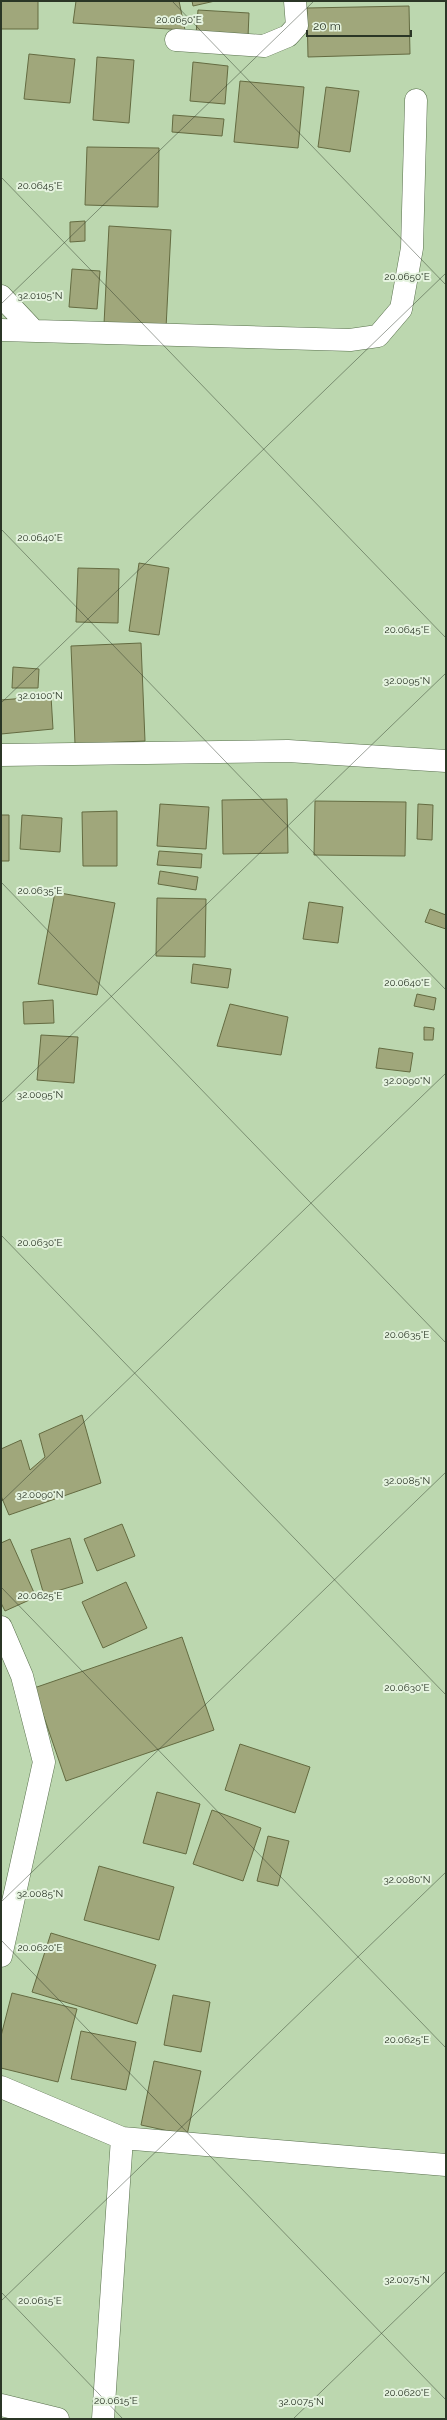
<svg xmlns="http://www.w3.org/2000/svg" width="447" height="2420" font-family="Raleway,sans-serif">
<rect width="100%" height="100%" fill="#bcd7af"/>
<path fill="#a0a77b" stroke="#646b41" d="M1,1H38V29H1Z
M76,1H179L185,30L73,23Z
M192,1H215L193,6Z
M409,6L410,54L308,57L307,8Z
M198,10L249,13L248,37L196,34Z
M29,54L75,59L70,103L24,99Z
M97,57L134,60L129,123L93,120Z
M193,62L228,66L225,104L190,101Z
M240,81L304,87L298,148L234,142Z
M326,87L359,91L350,152L318,147Z
M173,115L224,119L222,136L172,132Z
M87,147L159,148L158,207L85,205Z
M85,221V241L70,242V222Z
M109,226L171,230L166,328L104,324Z
M72,269L100,271L97,309L69,307Z
M139,563L169,568L159,635L129,631Z
M78,568L119,569L118,623L76,622Z
M141,643L145,741L75,744L71,646Z
M13,667L39,669L38,688H12Z
M51,696L53,729L1,734V700Z
M287,799L288,853L223,854L222,800Z
M315,801L406,802L405,856L314,855Z
M160,804L209,807L206,849L157,846Z
M418,804L433,805L432,840L417,839Z
M117,811V866H83L82,812Z
M1,815H9V861H1Z
M22,815L62,818L60,852L20,849Z
M159,851L202,854L201,868L157,865Z
M160,871L198,877L196,890L158,884Z
M55,892L115,903L97,995L38,984Z
M157,898L206,899L205,957L156,956Z
M309,902L343,907L338,943L303,939Z
M430,909L446,915V929L425,922Z
M193,964L231,969L228,988L191,983Z
M417,994L436,998L434,1010L414,1006Z
M53,1000L54,1023L24,1024L23,1002Z
M230,1004L288,1017L281,1055L217,1046Z
M424,1027L434,1028L433,1040H424Z
M41,1035L78,1037L74,1083L37,1080Z
M379,1048L413,1053L410,1072L376,1068Z
M82,1415L101,1483L9,1515L1,1496V1449L21,1440L30,1470L45,1457L39,1434Z
M122,1524L135,1556L97,1571L84,1539Z
M70,1538L83,1583L44,1595L31,1550Z
M10,1539L36,1597L5,1611L1,1603V1543Z
M126,1582L147,1628L103,1648L82,1602Z
M182,1637L214,1730L66,1781L34,1688Z
M240,1744L310,1767L295,1813L225,1790Z
M157,1792L200,1804L186,1854L143,1843Z
M212,1810L261,1828L243,1881L193,1864Z
M268,1836L289,1841L278,1886L257,1881Z
M99,1866L174,1887L159,1940L84,1920Z
M51,1933L156,1965L137,2024L32,1992Z
M12,1993L77,2009L58,2082L1,2068V2036Z
M173,1995L210,2002L201,2052L164,2045Z
M81,2031L136,2042L126,2090L71,2079Z
M154,2061L201,2071L187,2135L141,2125Z"/>
<g fill="none" stroke-linecap="round" stroke-linejoin="round">
<g stroke="#58704c" stroke-width="23">
<path id="street" d="M176,40L264,46L288,36L297,26L295,1
M1,296L33,330
M1,330L350,340L378,336L401,309L412,248L416,100
M1,755L288,751L446,761
M1,1627L22,1676L44,1762L1,1956
M1,2087L122,2138L446,2165
M1,2405L58,2419
M103,2419L122,2138"/>
</g>
<use href="#street" stroke="#fff" stroke-width="22"/>
</g>
<path fill="none" stroke="#2b3626" stroke-width="1" stroke-opacity="0.45" d="M172,1L446,285M1,177L446,638M1,304L314,1M1,529L446,990M1,703L446,273M1,882L446,1343M1,1103L446,673M1,1235L446,1695M1,1502L446,1073M1,1587L446,2048M1,1902L446,1472M1,1940L446,2400M1,2292L123,2419M1,2301L446,1872M293,2419L446,2271"/>
<g font-size="10" text-anchor="middle" fill="#2b3626" stroke="#e5f3df" stroke-width="4" stroke-linejoin="round" paint-order="stroke">
<text x="179" y="23">20.0650°E</text>
<text x="40" y="189">20.0645°E</text>
<text x="407" y="280">20.0650°E</text>
<text x="40" y="299">32.0105°N</text>
<text x="40" y="541">20.0640°E</text>
<text x="407" y="633">20.0645°E</text>
<text x="407" y="684">32.0095°N</text>
<text x="40" y="699">32.0100°N</text>
<text x="40" y="894">20.0635°E</text>
<text x="407" y="986">20.0640°E</text>
<text x="407" y="1084">32.0090°N</text>
<text x="40" y="1098">32.0095°N</text>
<text x="40" y="1246">20.0630°E</text>
<text x="407" y="1338">20.0635°E</text>
<text x="407" y="1484">32.0085°N</text>
<text x="40" y="1498">32.0090°N</text>
<text x="40" y="1599">20.0625°E</text>
<text x="407" y="1691">20.0630°E</text>
<text x="407" y="1883">32.0080°N</text>
<text x="40" y="1897">32.0085°N</text>
<text x="40" y="1951">20.0620°E</text>
<text x="407" y="2043">20.0625°E</text>
<text x="407" y="2283">32.0075°N</text>
<text x="40" y="2304">20.0615°E</text>
<text x="407" y="2396">20.0620°E</text>
<text x="116" y="2404">20.0615°E</text>
<text x="301" y="2405">32.0075°N</text>
</g>
<rect width="447" height="2420" fill="none" stroke="#2b3626" stroke-width="4"/>
<path d="M307 30v6h104v-6" fill="none" stroke="#2b3626" stroke-width="2"/>
<text x="313" y="30" font-size="12" fill="#2b3626" stroke="#e5f3df" stroke-width="3" paint-order="stroke">20 m</text>
</svg>
